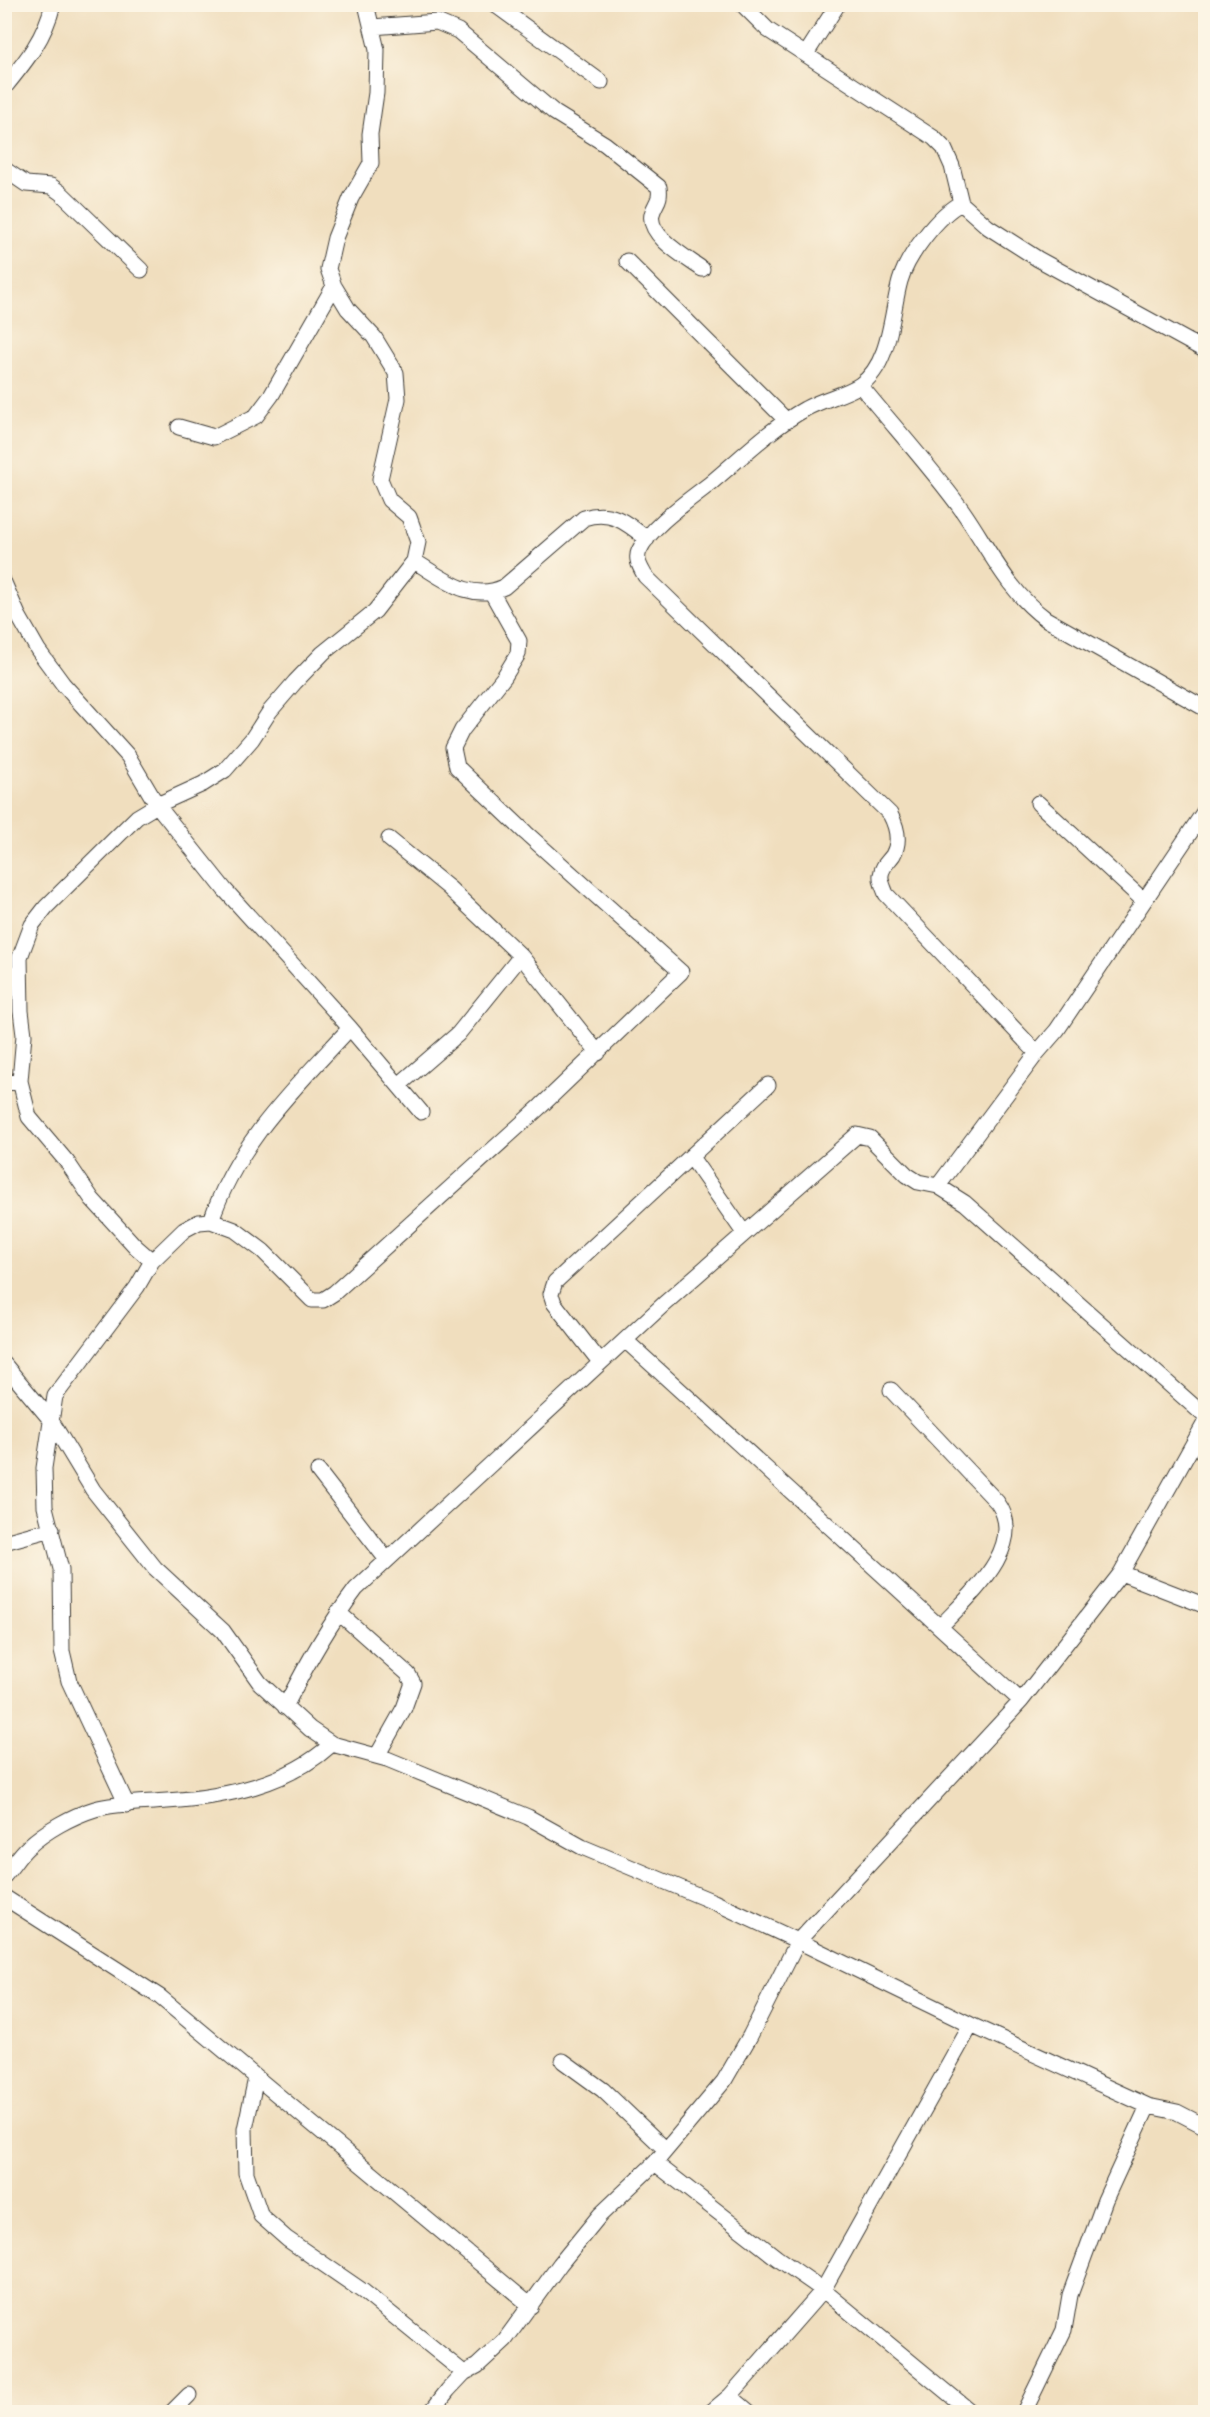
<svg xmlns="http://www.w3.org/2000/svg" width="1210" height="2417" font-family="Sriracha,sans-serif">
<rect width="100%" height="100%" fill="#fcf5e5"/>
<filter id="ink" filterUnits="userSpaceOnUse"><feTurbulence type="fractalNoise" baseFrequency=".0167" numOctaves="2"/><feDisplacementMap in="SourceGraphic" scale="12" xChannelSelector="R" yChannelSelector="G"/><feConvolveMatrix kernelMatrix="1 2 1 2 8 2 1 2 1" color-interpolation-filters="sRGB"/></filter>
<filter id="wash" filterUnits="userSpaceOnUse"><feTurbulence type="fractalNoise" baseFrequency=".008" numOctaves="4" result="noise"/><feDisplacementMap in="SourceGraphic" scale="24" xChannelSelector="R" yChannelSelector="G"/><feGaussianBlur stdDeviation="1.35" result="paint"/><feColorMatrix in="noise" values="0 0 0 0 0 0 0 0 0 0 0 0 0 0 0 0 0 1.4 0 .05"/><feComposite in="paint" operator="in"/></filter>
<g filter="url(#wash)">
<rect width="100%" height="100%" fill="#f0debe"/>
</g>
<g filter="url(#ink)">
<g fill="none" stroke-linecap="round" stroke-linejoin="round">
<g stroke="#3c3934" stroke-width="17">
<path id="street" d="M494,4L601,82
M742,4L768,30L934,138L944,148L952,166L961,203L988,227L1038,259L1206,351
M372,27L437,22L458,31L555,113L605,144L659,187C661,202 655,202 652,214C647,236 687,258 702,269
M806,54L838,4
M4,88C26,61 45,38 53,4
M4,169L26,184L51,186L61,193L141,270
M961,203C938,215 907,256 900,281C891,313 891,364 860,385C845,395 822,399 805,409C771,428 742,457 712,482C691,499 650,526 639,551C635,560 641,568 645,576L890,814C897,827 901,841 893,855C888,862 882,866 881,875C880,881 884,888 886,894L1037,1053
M627,261L787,421
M860,385C894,427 931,467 962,510C988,547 1008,592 1046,619L1206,709
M179,427L214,437L256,416L271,396L334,286
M414,561C443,578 470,603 504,587L584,518C611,509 627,523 647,539
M4,583L18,615L38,650L63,684L128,756L157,805L203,784L225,770L252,739L270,711L295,682L323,653L375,611L414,561L418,542L409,517L389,500L380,479L398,399L396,373L374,337L348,309L334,286L328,269L335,238L351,198L371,163L370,134L376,93L377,50L366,4
M1038,803L1144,901
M389,839L449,888L521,956L598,1053
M4,1083L20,1081
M399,1085L458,1034L521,956
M691,1157L744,1233
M938,1186L1037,1053L1057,1030L1206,809
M211,1221C237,1142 295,1088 350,1028
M152,1261L136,1247L92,1199L67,1162L29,1117L20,1081L24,1035L21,1011L20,957L32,925L46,907L137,817L157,805L225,890L350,1028L421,1112
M625,1340L1021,1701
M600,1362L554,1303L551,1294L555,1282L768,1085
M4,1364L50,1419L93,1490L155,1568L223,1631L260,1683L310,1729L332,1744
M891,1390L997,1502C1029,1545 969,1596 940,1627
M1206,1421L1121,1573L1021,1701L798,1941L971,2025L1148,2106L1177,2112L1206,2127
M318,1471L387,1560
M4,1542L52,1529
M1121,1573L1206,1606
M338,1612L408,1674L413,1683L404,1708L377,1756
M285,1707C306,1665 328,1626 356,1589L664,1304L857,1135L870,1138L907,1175L918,1182L938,1186L965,1203L1206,1417
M127,1805L69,1681L62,1651L61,1569L45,1507L44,1468L55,1396L137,1287L152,1261L184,1230L199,1222L211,1221L235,1230L263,1251L312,1300H323L334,1293L541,1106L681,972L526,833L457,767L453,748L462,730L504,677L518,654L519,641L492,593
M4,1876C12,1867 19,1855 28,1847C45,1831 72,1816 95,1809C117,1803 144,1803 167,1801C226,1797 287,1785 332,1744L387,1759L528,1817L582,1847L714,1902L798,1941L750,2036L724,2081L655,2163L600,2215L560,2264L505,2340L477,2366L464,2373L448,2390L431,2412
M4,1897L160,1997L531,2306
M563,2061L603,2090L665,2149
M256,2078L245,2129L246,2173L261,2216L287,2239L364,2292L464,2373
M655,2163L777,2258L823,2290L971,2412
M730,2396L749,2412
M172,2412L189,2395
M711,2412L730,2396L823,2290L971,2025
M1024,2412L1064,2330L1070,2295L1105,2200L1148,2106"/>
</g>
<use href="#street" stroke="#fff" stroke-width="15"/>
</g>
</g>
<rect width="1210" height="2417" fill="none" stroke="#fcf5e5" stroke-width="24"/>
</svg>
